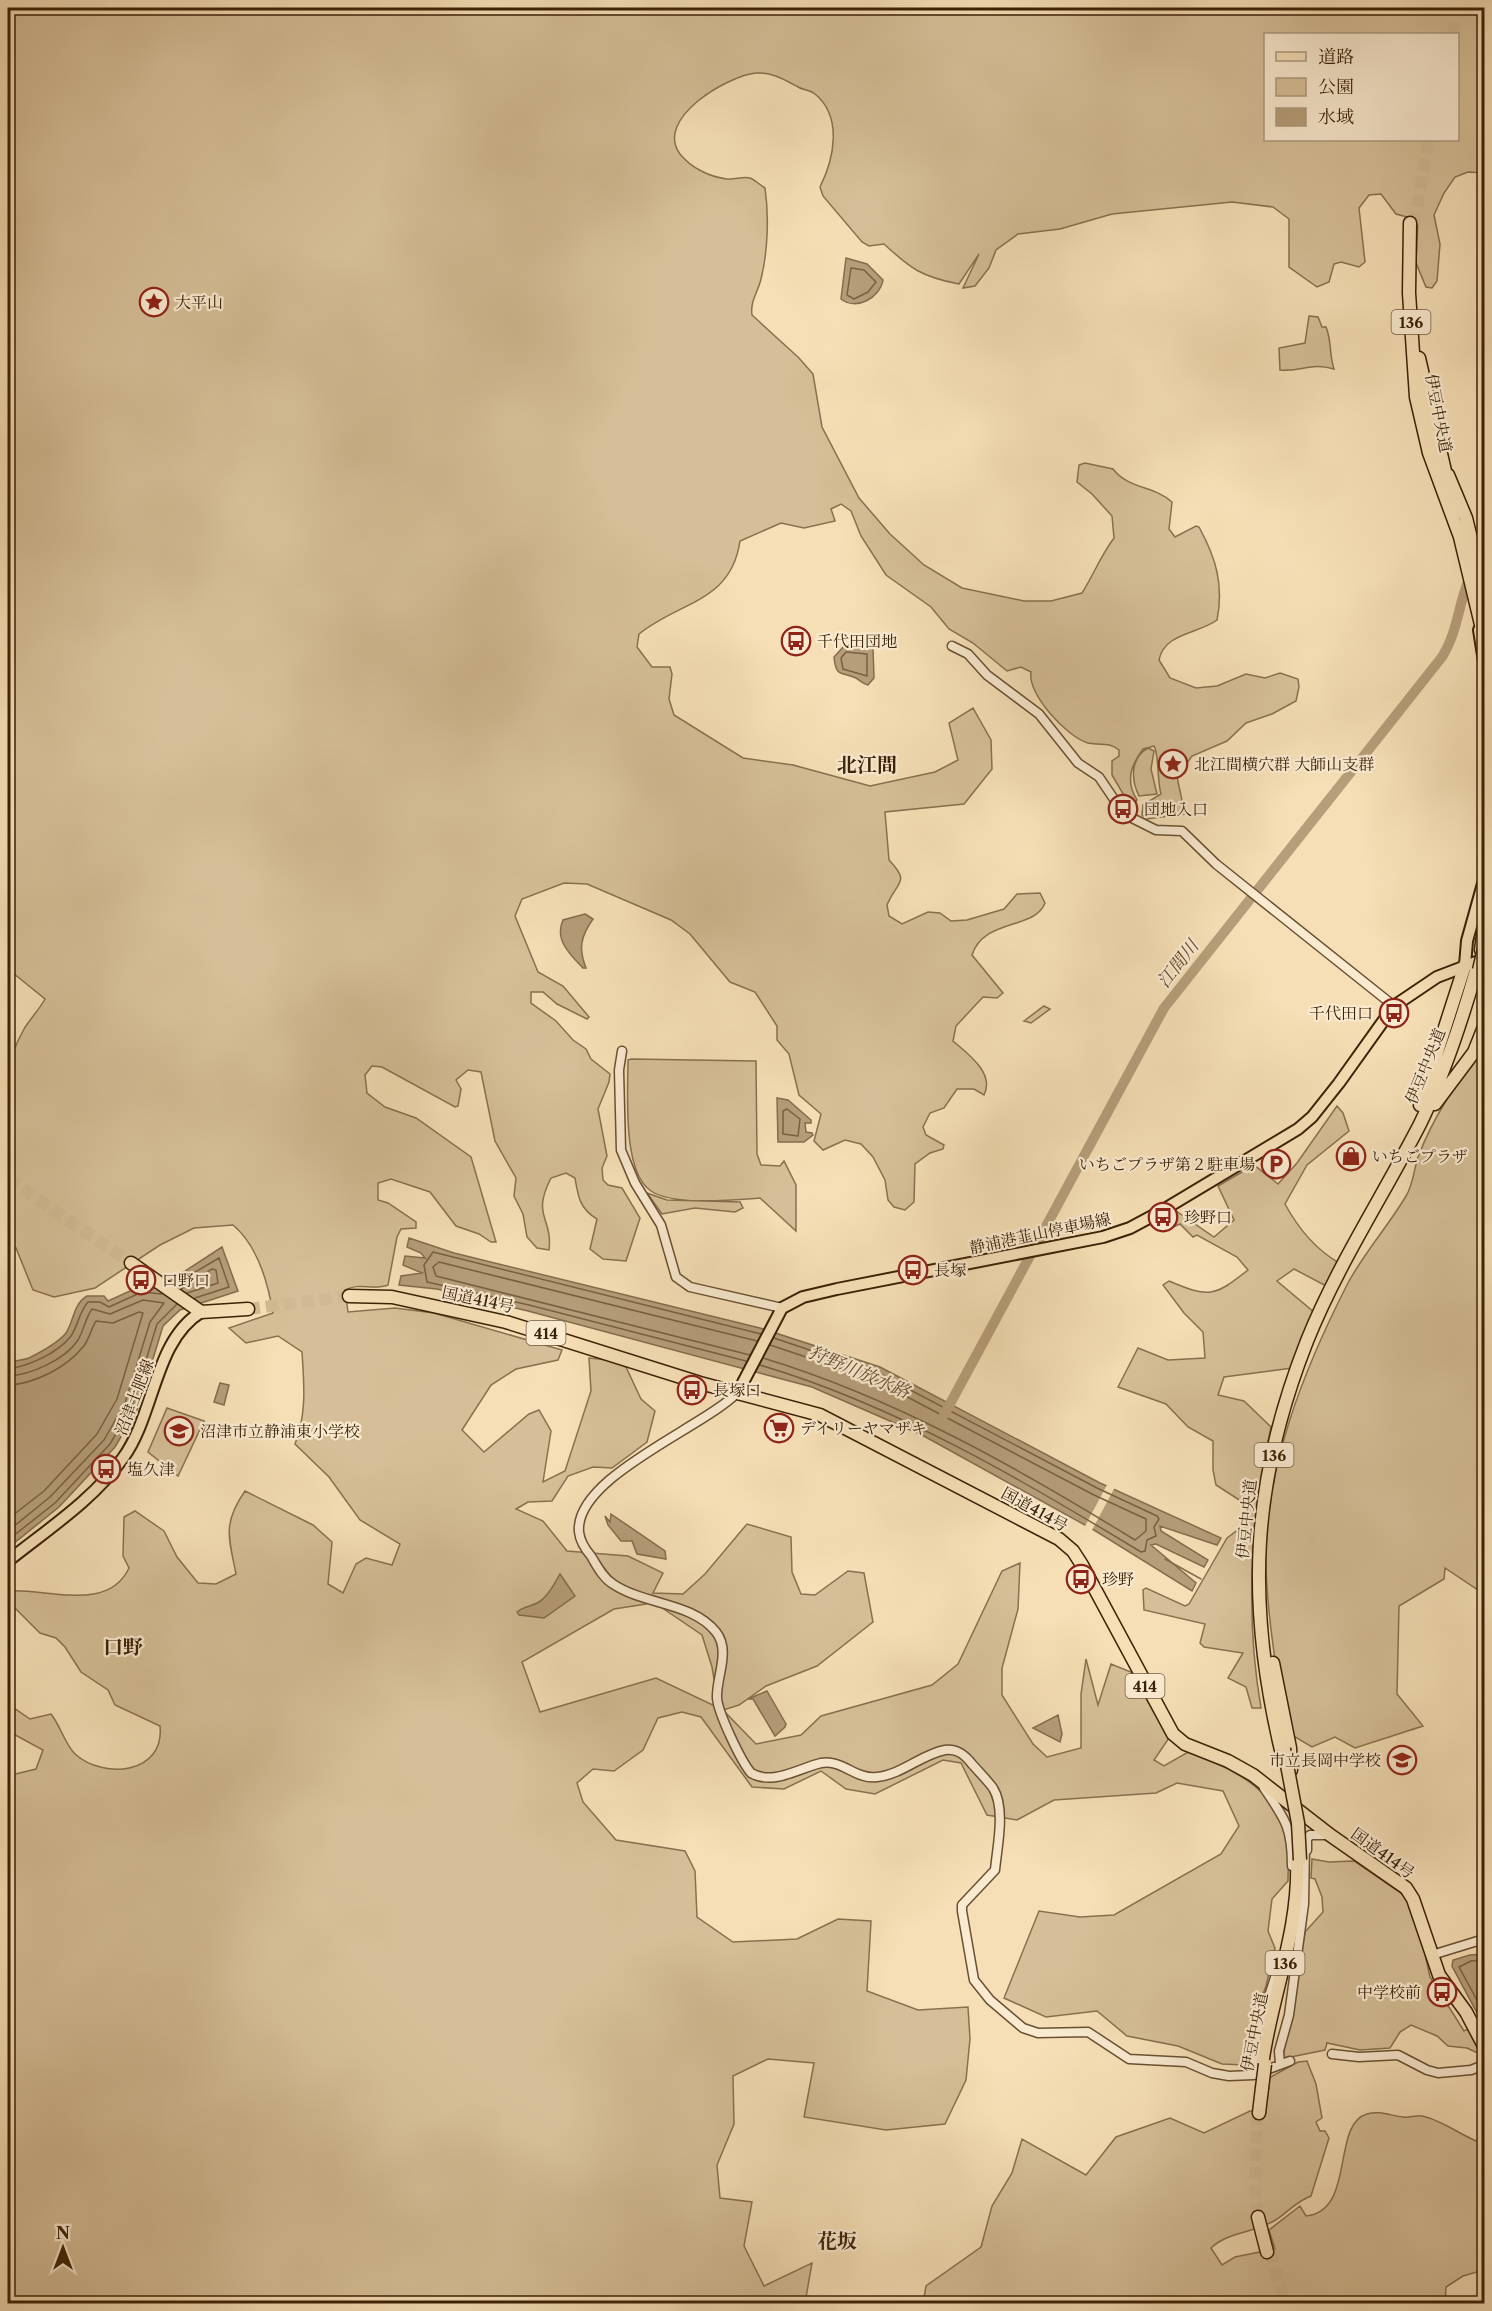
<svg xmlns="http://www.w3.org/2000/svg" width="1492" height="2311" font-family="'Libre Caslon Text','Noto Serif JP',serif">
<rect width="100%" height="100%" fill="#f6dfb6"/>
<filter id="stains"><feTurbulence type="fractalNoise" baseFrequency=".00333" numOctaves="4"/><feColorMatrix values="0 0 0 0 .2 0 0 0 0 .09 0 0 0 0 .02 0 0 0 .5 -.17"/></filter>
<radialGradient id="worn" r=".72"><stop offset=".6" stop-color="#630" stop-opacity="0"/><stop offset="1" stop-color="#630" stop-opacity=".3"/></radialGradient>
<path fill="#d6bf98" stroke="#88704f" stroke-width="1.5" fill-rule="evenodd" d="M8,8H1484V173L1468,172L1455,177L1444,193L1434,215L1440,244L1437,281L1432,288L1426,287L1416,263L1418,220L1396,214L1381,194L1369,195L1359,208L1365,262L1359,267L1341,262L1334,264L1329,282L1317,287L1289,267V219L1273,207L1232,202L1112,214L1060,229L1018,234L996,250L989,268L975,286L963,288L979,254L959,284C922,277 911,269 884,244L869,246L862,242L823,196L820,187C834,159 843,117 815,94C810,90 803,90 798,87C785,80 772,72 756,73C727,76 654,119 680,154C691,168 710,177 727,179C734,180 743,176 750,178C755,180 760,185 765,188C769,215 768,251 761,279C758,292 750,301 752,315L799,358L813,374L822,427L859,498L890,534L924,565L962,588L1024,601H1051L1082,593C1094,574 1101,555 1114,538L1112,516L1092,494L1077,482L1079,465L1085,463L1113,469C1128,489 1155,486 1172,502L1169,529L1175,537L1196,526L1199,527C1216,558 1224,585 1217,620C1198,634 1164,633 1159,660L1170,678L1196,688L1217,686L1246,674L1265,678L1280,673L1298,679L1299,687L1296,701L1272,714L1246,723L1227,741L1192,756L1177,777L1185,814L1146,819L1142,815L1143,805L1161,794C1157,781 1159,753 1154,746L1143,749C1131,765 1125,781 1137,800L1134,804H1129L1112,775V761L1119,756V750C1108,741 1101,746 1088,743C1067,737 1027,694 1031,672L1021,667L1007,671L973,643L949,629L931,607L886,575L861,536L851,511L841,504L831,509L835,521L804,528L781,523L740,541C731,603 679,601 639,634L637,647L652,667H670L672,674L669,699L674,715L743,758L793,765L870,786L935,772L958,760L949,723L973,708L991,740L992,769L964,804L885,812L889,860C911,883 897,881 887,905L889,916L902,924L928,912L940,913L951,921L967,920L1004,909L1017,894L1040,893L1045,903C1035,930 984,918 972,955L1003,993L997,998L983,997L956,1026L953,1041C968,1054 995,1073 984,1095L974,1089H957L944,1108L930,1113L923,1127L926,1135L944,1145L943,1149L930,1153L915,1164L914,1202L905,1210L894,1207L888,1200L885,1180L873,1157L861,1144L845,1140L823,1150L814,1141L821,1114L799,1095L789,1054L777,1040V1026L755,992L730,982L690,934L671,920L587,884L564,883L522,899L515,916L538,972L563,986L589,1017L587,1019L557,1004L543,992H531V1003L556,1021L573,1040L586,1049L591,1059L610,1074L609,1082L598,1109L607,1156L602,1168L603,1180L608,1185L622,1188L640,1218L626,1261L603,1259L590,1249L597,1219C580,1209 578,1197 575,1178L566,1173L551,1178C531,1217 553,1217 549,1250L537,1248L527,1237L523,1214L514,1196L516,1178L495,1141L481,1072L468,1070L456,1080L461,1089L458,1106L455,1107L382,1067L372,1066L365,1075L367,1093L385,1107L416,1118L471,1157L496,1242H491L479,1234L456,1226L430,1192L391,1179L378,1183V1200L388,1203L416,1222V1228L401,1229L397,1237L388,1285C373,1291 360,1282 345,1290L348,1312L395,1308L434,1313L562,1350L558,1360L516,1369L491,1385L462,1430L484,1452L529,1414L539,1410L551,1431L543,1482L565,1471L591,1391L589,1358L609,1360L626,1367L641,1399L655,1411L647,1442L612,1468L593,1467L568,1476L552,1501L528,1502L516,1509L543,1521L567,1551L628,1556L663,1573L653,1593L683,1594L705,1574L747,1524L791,1537L792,1572L801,1594L815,1595L848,1571L864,1573L873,1622L817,1666L766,1686L739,1705L723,1710L756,1744L801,1735L821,1716L932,1685L958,1664L1002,1571L1020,1563L1018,1609L1002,1668V1695L1033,1744L1047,1757L1081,1748V1694L1086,1659L1098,1705L1111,1664L1131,1672L1169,1738L1154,1760L1164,1766L1188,1752C1230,1767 1275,1788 1286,1835C1290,1850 1288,1866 1288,1881L1272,1899L1268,1931L1275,1948L1266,1986L1251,2026L1244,2065L1222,2064L1178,2046L1127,2036L1097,2011L1046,2017L1004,1998L1039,1911L1080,1917L1114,1915L1221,1854L1239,1826L1223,1791L1177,1783L1156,1793L1054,1800L1017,1820L987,1815L961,1763L943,1760L875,1794L846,1789L821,1771L784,1789L752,1787L701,1717L682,1712L658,1718L643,1750L614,1771L593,1769L577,1783L583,1802L616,1840L685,1851L695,1871L697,1917L733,1942L797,1939L838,1919L871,1921L867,1991L918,2010L968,2007L970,2039L966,2080L945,2124L886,2130L804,2117L814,2063L768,2059L733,2076L734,2124L717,2165L720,2198L752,2202L744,2246L764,2286L812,2263L805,2303H8V1792L11,1775L36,1769L43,1750L8,1731V1704L30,1719L51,1714C60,1725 65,1744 75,1754C104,1780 165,1774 160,1726L115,1705L108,1690L81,1672L65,1647L56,1638L40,1633L8,1601V1591C47,1588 108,1613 129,1568L123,1556L124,1517L135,1511L164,1531L177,1557L198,1583L216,1584L236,1574C229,1538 222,1524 245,1491L313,1525L332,1542L328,1584L343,1593L356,1564L366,1558L392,1565L400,1544L360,1520L329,1477L295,1444C307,1414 304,1383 302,1352L278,1336L246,1343L229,1328L273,1313C268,1283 257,1245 233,1225L194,1228L160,1245L95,1288L54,1297L33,1290L16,1248L8,1246V1144L13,1141C7,1098 1,1069 24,1029C30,1019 39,1010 45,999L8,969ZM1266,34H1458V140H1266ZM649,1599L702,1635L712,1667L719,1708L656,1678L540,1712L522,1662L614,1609L646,1604Z
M1309,316L1318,317L1322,327H1326C1332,341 1329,355 1334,369C1310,362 1303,372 1280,370L1279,348L1305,343Z
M1148,748L1154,751L1151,769L1157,794L1139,796C1131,780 1130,758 1148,748Z
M1044,1006L1050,1009L1031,1023L1024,1021Z
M1483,1048L1484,1594L1445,1568L1444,1579L1399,1606L1397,1694L1423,1726L1355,1748L1335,1737L1312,1747L1285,1731C1278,1677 1268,1623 1266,1569C1263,1470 1304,1369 1348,1283C1364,1253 1389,1225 1406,1196C1413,1185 1414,1169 1418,1157C1434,1115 1456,1084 1483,1048Z
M631,1059L756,1061L757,1154L761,1165L780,1166L784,1161L796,1185V1231L760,1198C734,1200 673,1206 651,1191C622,1172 628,1093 628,1060Z
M1337,1106L1343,1113L1349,1131L1307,1165L1285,1204C1298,1228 1315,1249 1339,1263L1328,1287L1294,1269L1277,1281L1315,1313L1292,1368L1224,1377L1218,1395L1244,1401L1271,1427C1251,1518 1245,1615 1261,1708H1252L1246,1687L1228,1678L1243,1653L1204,1647L1200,1643L1205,1624L1144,1610L1143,1590L1146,1588L1185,1606L1189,1604L1227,1538L1243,1526L1244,1503L1216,1485L1213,1470V1441L1188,1427L1166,1404L1118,1387L1138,1348L1168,1360L1205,1358L1203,1332L1184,1313L1163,1285L1169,1281C1209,1298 1214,1297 1248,1270L1237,1257L1197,1235L1193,1237L1180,1224L1173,1227L1176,1211L1214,1237L1234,1220L1218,1186L1254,1165L1278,1184L1297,1163Z
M647,1193L667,1200L740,1202L743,1208L735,1212L695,1208L662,1214Z
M167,1408L204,1421L178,1476L148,1452Z
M1312,1859L1329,1862L1354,1861L1405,1896L1420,1932L1430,1977L1464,2031L1470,2028L1482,2049V2055L1467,2048L1448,2046L1437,2036L1411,2025L1400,2032L1390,2048L1360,2050L1327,2043L1325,2050L1286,2058L1283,2056L1305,1932L1323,1912L1322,1897L1315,1879L1311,1878Z
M1307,2061L1316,2084L1322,2118L1316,2122L1320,2131H1325L1329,2138L1311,2196C1293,2203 1286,2215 1272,2222C1252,2233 1228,2232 1211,2248L1222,2265L1235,2257L1275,2249L1269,2230L1300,2206L1306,2216C1356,2211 1331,2124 1367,2114C1380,2110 1391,2116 1403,2117C1409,2118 1416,2115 1422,2116C1443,2120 1464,2138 1484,2144V2270L1463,2276L1446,2287L1445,2303L923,2304L926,2286L981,2247L992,2206L1012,2173L1022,2139L1086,2175L1116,2137L1170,2118L1204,2133L1250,2111H1263L1269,2078L1298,2062Z"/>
<path fill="#b69e7a" stroke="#856c4c" stroke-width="1.5" d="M846,258L867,264L883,280C880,298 856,311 841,299Z
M845,645L873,648L874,678L868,685C863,684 861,681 856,678C841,671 836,678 834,657Z
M585,914L593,919C581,936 578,948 586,968H583C570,955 554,939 563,920Z
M777,1098L788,1100L811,1120V1123H805L806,1132L812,1133L813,1135L804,1142H778Z
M409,1238L454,1253L760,1328L880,1367L1100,1483L1221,1538L1217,1545L1160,1526L1161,1531L1208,1560L1204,1567L1156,1544L1151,1545L1196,1583L1192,1591L1094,1530L922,1435L812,1387L528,1311L437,1289L399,1285L401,1276L422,1273L403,1265L405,1256L425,1258L421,1253L407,1247Z
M222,1247L238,1291L180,1310L163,1326L138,1408L115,1447L59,1507L8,1548V1364C16,1359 22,1361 29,1358C41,1352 58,1343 66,1333C74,1321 73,1304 87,1296H104L108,1301L141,1286L159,1288Z
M220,1383L229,1385L224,1405L214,1402Z
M611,1514L665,1551L666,1559L637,1554L632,1541H621L608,1525L605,1516L610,1522Z
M560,1574L575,1596L544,1618L519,1615L517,1612C524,1606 531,1607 539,1602C548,1597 555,1583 560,1574Z
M767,1691L786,1724L785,1727L775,1736L753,1699H748Z
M1058,1715L1062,1734L1060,1742L1033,1728Z
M1484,1954V2026L1452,1966L1453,1960L1470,1955Z"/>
<path fill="#f6dfb6" d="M1108,1483L1115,1487L1091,1532L1084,1528Z"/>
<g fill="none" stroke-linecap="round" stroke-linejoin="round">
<path stroke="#786040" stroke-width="1.5" d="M851,268L864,270L876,282L868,292L854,299L847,295Z
M846,652L867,654V676L843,669L841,658Z
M787,1109L800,1119L798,1136L783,1134V1111Z
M175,1284L219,1258L229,1287L195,1298
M181,1289L212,1269L216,1270L218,1283L187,1293
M750,1355L436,1276L433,1267L439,1262L757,1341
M763,1358C895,1398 1018,1468 1135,1540L1146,1531V1519L1094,1495L875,1380L770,1345
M746,1361L529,1305L427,1282L424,1265L433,1252L761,1334
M760,1365C895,1405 1021,1479 1141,1552L1145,1551L1147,1540L1156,1536L1154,1527L1159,1519L1157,1516L1097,1488L878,1373L774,1338
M8,1369C28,1366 57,1354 71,1336C78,1326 79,1312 88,1302H100L109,1307L142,1292L162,1294
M8,1376C30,1375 65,1360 78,1340C84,1330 85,1319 92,1309L110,1314L143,1300L164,1303L150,1322L125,1403L104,1440L50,1497L8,1531
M8,1385C34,1384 66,1368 83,1347C89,1340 91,1329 96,1321L113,1323L139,1312L143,1313L117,1399L97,1434L44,1491L8,1519
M8,1540L55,1503L110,1444L132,1406L157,1324L177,1304
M1484,1960L1471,1961L1459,1967L1484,2013"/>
<path stroke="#856c4c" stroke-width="1.5" d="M1165,1559L1201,1579"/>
<path stroke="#b69e7a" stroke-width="10" d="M944,1415L1164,1008L1442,657C1463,624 1457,585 1484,556"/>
<path stroke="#d1b993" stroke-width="12" stroke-dasharray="12 6" stroke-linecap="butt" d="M1453,34L1459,8
M1414,224L1429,140
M8,1179L131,1263
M248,1309L349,1296
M1257,2113L1255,2186L1258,2217
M1270,2251L1285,2304"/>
<g stroke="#6a5032" stroke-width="11">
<path id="minor" d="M952,646L968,654L987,675L1039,714L1078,763L1099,777L1124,814L1156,830L1182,831L1216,864L1394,1006
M622,1051L619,1070L621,1150L635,1183L661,1225L676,1277L690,1287L782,1308
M738,1392C705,1427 574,1477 579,1532C580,1541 585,1549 591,1556C597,1566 603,1578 613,1584C644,1605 692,1602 716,1632C731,1651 716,1677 717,1698C718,1713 741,1761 751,1773C773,1786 799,1768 821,1763C842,1759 856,1780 877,1777C901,1775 922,1754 945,1750C957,1748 965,1755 972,1764C979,1772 987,1780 993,1788C1006,1809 997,1847 995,1870L962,1905V1911L974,1980L990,2000L1023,2028L1038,2033L1088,2032L1129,2059L1186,2062L1212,2073L1229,2076L1253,2075L1290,2061
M1264,1788C1285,1819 1292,1827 1292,1866
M1307,1850V1839L1310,1835H1326
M1432,1955L1484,1939
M1332,2054L1359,2057L1398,2055L1427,2070L1438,2073L1471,2070L1484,2065
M1280,2064L1279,2051L1289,2015L1304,1904L1305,1846
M1253,2075L1257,2034L1277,1971"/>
</g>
<g stroke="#3b2106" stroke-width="14">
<path id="major" d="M1479,630L1484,662
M1465,965L1467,941L1484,880
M738,1392L782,1308L803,1297L837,1289L1103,1237L1130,1228L1158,1213L1298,1129L1312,1117L1339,1083L1394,1006L1437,977L1484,959
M8,1561C48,1529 93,1500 123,1458C155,1414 154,1341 201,1312"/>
</g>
<g stroke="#3b2106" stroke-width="15">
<path id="highway" d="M1410,223L1409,293L1416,397L1429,453L1460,537L1484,637
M1419,358L1448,484
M1448,475L1466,518L1484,591
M1481,950L1484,929
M1435,1104L1474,1052L1484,1027
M1420,1105L1465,965
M131,1263L201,1312L248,1309
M349,1296L392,1297L506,1322L700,1383L820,1415L1059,1539L1073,1551L1082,1565L1173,1734L1185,1744L1228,1761L1253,1775L1330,1835L1406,1888L1413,1899L1439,1975L1466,2012L1484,2046
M1273,1663L1290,1748L1291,1770
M1281,1750C1246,1602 1251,1483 1307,1341C1337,1266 1383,1196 1420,1124C1444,1075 1461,1023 1476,971
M1262,2065C1271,1996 1300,1931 1297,1860
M1259,2113L1262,2088
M1258,2217L1267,2252"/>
</g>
<use href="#minor" stroke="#f9ead0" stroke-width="8"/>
<use href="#major" stroke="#f6dfb6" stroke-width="10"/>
<use href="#highway" stroke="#f6dfb6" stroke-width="12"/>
<g stroke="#3b2106" stroke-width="15" stroke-linecap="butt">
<path id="highway-bridge" d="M1479,970L1484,949
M1284,1749L1298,1823L1300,1860
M1262,2088L1265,2064"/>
</g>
<use href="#highway-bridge" stroke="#f6dfb6" stroke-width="12"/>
</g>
<defs>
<g id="sight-ring" transform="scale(1.5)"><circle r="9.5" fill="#f9ead0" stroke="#8f2418" stroke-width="1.5"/><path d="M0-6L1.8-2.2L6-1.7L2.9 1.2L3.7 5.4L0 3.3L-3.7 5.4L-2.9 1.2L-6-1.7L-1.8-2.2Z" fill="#8f2418"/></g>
<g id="bus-ring" transform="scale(1.5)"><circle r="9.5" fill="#f9ead0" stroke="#8f2418" stroke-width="1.5"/><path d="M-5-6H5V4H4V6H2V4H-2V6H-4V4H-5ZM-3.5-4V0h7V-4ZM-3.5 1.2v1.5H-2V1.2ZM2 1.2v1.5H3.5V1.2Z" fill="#8f2418"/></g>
<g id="shop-ring" transform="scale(1.5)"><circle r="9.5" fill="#f9ead0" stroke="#8f2418" stroke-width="1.5"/><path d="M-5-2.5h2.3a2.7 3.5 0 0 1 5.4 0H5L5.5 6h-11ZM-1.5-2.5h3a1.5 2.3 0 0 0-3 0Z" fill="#8f2418"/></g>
<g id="parking-ring" transform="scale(1.5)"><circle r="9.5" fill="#f9ead0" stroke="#8f2418" stroke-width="1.5"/><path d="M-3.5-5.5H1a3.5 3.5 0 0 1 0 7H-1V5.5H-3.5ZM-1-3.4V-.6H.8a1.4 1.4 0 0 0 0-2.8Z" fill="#8f2418"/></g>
<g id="supermarket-ring" transform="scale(1.5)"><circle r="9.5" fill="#f9ead0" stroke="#8f2418" stroke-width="1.5"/><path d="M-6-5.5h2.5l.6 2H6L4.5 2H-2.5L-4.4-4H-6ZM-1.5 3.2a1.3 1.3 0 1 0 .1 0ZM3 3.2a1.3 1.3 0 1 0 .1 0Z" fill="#8f2418"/></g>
<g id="school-ring" transform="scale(1.5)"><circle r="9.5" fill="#f9ead0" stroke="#8f2418" stroke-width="1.5"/><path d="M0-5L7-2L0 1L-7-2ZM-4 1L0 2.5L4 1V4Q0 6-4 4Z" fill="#8f2418"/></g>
</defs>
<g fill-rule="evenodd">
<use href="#sight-ring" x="154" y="302"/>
<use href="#bus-ring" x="796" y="641"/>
<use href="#sight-ring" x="1173" y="764"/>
<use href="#bus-ring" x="1123" y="809"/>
<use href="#bus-ring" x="1394" y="1013"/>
<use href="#shop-ring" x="1351" y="1156"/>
<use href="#parking-ring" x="1276" y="1164"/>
<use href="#bus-ring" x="1163" y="1217"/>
<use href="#bus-ring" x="913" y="1270"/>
<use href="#bus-ring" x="141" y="1280"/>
<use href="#bus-ring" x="692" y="1390"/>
<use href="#supermarket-ring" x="779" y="1428"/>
<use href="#school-ring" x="179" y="1431"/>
<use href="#bus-ring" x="106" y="1469"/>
<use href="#bus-ring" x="1081" y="1579"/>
<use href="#school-ring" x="1402" y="1760"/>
<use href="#bus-ring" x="1442" y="1992"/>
</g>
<g text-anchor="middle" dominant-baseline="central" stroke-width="4.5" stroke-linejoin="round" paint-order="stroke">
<g fill="#f9ead0" stroke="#745d43" stroke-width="1.5">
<rect x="1391.5" y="310" width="39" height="24" rx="4.5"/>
<rect x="526.5" y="1321" width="39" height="24" rx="4.5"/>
<rect x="1254.5" y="1443" width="39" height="24" rx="4.5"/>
<rect x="1125.5" y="1674" width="39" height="24" rx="4.5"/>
<rect x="1265.5" y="1951" width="39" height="24" rx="4.5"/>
</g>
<g font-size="15" font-weight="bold" fill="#3b2106">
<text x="1411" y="322">136</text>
<text x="546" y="1333">414</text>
<text x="1274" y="1455">136</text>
<text x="1145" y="1686">414</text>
<text x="1285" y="1963">136</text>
</g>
<g font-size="16" fill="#3b2106" stroke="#f9ead0" text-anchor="start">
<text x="175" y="302">大平山</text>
<text x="817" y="641">千代田団地</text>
<text x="1194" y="764">北江間横穴群 大師山支群</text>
<text x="1144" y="809">団地入口</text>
<text x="1373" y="1013" text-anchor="end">千代田口</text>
<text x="1372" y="1156">いちごプラザ</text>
<text x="1255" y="1164" text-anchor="end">いちごプラザ第２駐車場</text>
<text x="1184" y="1217">珍野口</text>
<text x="934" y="1270">長塚</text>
<text x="162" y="1280">口野口</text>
<text x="713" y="1390">長塚口</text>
<text x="800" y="1428">デイリーヤマザキ</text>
<text x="200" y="1431">沼津市立静浦東小学校</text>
<text x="127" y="1469">塩久津</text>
<text x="1102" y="1579">珍野</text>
<text x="1381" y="1760" text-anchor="end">市立長岡中学校</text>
<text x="1421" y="1992" text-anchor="end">中学校前</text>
</g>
<g font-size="16" fill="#3b2106" stroke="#f9ead0">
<text transform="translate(1439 413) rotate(79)">伊豆中央道</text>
<text transform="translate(1425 1066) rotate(-68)">伊豆中央道</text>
<text transform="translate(1040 1233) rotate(-12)">静浦港韮山停車場線</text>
<text transform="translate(478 1299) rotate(12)">国道414号</text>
<text transform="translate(134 1397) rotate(-69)">沼津土肥線</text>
<text transform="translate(1035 1509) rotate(29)">国道414号</text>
<text transform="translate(1246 1519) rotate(-84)">伊豆中央道</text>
<text transform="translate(1383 1853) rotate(36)">国道414号</text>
<text transform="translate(1254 2032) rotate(-79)">伊豆中央道</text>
</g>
<g font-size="18" font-style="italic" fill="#664d2f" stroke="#f9ead0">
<text transform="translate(1178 964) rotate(-52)">江間川</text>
<text transform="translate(859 1372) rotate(23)">狩野川放水路</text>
</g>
<g font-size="20" font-weight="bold" fill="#3b2106" stroke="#f9ead0">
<text x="867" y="765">北江間</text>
<text x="123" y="1647">口野</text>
<text x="837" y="2241">花坂</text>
</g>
</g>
<rect width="1492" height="2311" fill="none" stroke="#f6dfb6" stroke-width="30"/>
<rect x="9" y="9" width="1474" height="2293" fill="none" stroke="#3b2106" stroke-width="3"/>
<rect x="15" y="15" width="1462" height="2281" fill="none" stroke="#3b2106" stroke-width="1.5"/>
<rect x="1264" y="33" width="195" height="108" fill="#f9ead0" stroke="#ad9a7f" stroke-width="1.5"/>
<rect x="1276" y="52" width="30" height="9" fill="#f6dfb6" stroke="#ad9a7f" stroke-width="1.5"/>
<text x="1318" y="63" font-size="18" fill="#3b2106">道路</text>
<rect x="1276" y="78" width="30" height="18" fill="#d6bf98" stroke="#ad9a7f" stroke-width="1.5"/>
<text x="1318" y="93" font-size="18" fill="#3b2106">公園</text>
<rect x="1276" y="108" width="30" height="18" fill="#b69e7a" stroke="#ad9a7f" stroke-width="1.5"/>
<text x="1318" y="123" font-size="18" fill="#3b2106">水域</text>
<g transform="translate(63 2248)" stroke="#f9ead0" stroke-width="4.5" paint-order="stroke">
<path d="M0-4.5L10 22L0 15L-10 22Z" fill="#3b2106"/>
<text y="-9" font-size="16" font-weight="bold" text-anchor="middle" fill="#3b2106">N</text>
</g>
<rect width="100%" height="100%" filter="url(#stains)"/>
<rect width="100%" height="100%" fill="url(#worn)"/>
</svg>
